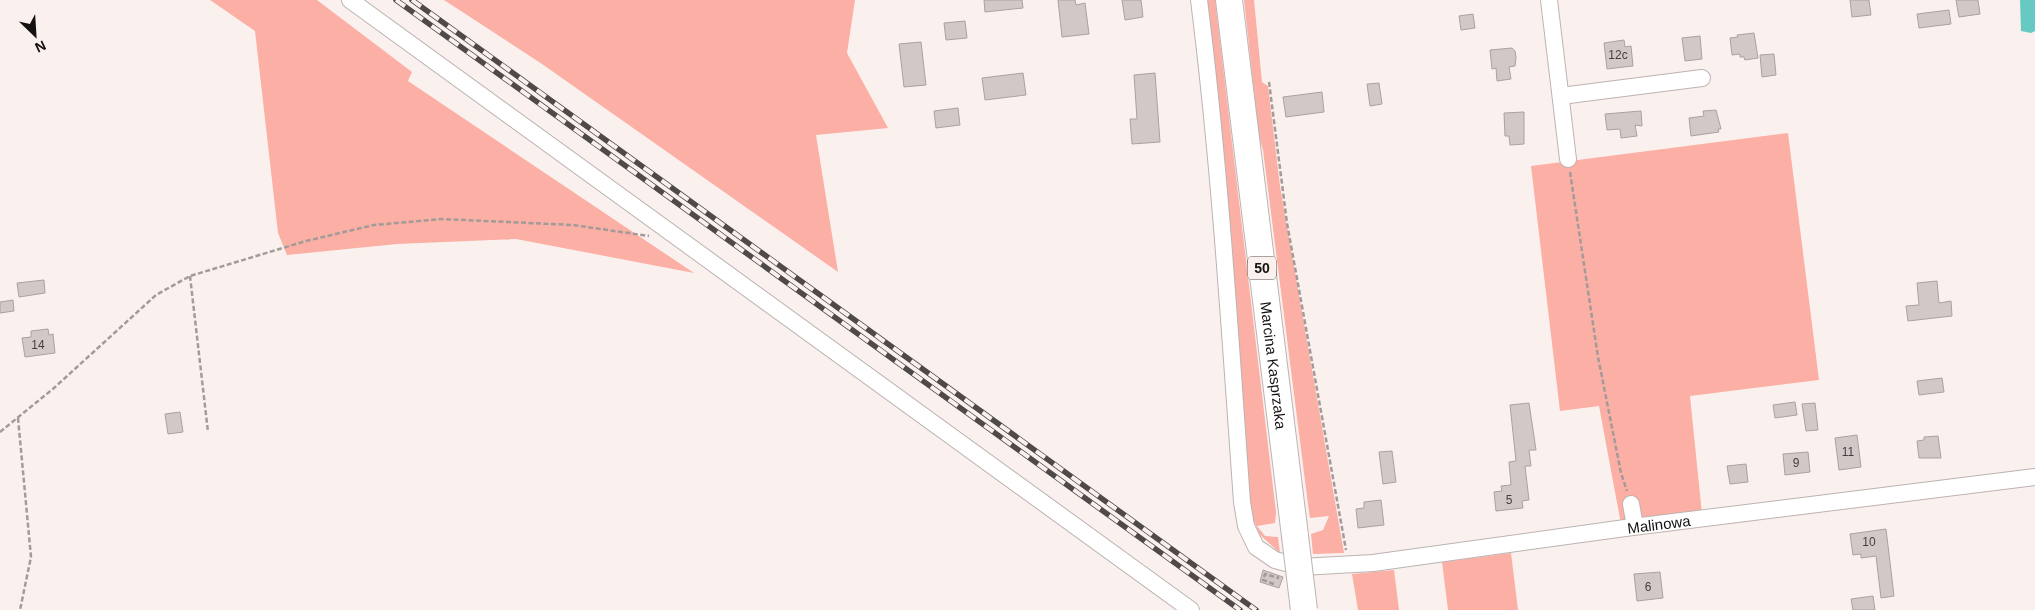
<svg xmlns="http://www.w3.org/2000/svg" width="2035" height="610" font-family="Helvetica,sans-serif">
<rect width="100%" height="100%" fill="#faf1ef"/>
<path fill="#fcafa4" d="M210,0H317L412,72L408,81L694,273L516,239L397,244L287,255L278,233L255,31Z
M444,0H855L847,53L888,128L816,135L838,272L542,64Z
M1207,0H1215L1276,512L1275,523L1257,526L1265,536L1278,537L1280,553L1260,535L1251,514L1225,163Z
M1244,0H1254L1262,82L1268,86L1280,186L1344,553L1313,554L1311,534L1323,530L1329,516L1310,518L1309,512L1263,150L1259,137Z
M1788,133L1819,380L1690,396L1702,514L1621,524L1599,406L1560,411L1531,166Z
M1511,553L1518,610H1448L1442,562Z
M1394,570L1399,610H1358L1352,574Z"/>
<path fill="#66cac2" d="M2020,0H2035V31L2031,33L2021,31Z"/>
<path fill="#d2c8c7" stroke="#aaa1a0" d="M984,0H1022L1023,8L985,12Z
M1058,0H1075L1076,5L1085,3L1089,34L1062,37Z
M1122,0H1141L1143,17L1125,20Z
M1850,0H1869L1871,15L1852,17Z
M1956,0H1978L1980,14L1959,17Z
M1949,10L1951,24L1919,28L1917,14Z
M1473,14L1475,28L1461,30L1459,16Z
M965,21L967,38L946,40L944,23Z
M1754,33L1758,58L1745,60L1744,57H1740V54L1732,55L1730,38L1738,37L1737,35Z
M1700,36L1702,59L1685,61L1682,38Z
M1624,40L1625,47L1631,46L1633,66L1607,69L1604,43Z
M921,42L926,85L904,87L899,44Z
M1512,48L1515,51L1516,57L1515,66L1509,67L1511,79L1497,81L1496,68L1492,69L1490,50Z
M1774,54L1776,75L1762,77L1760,55Z
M1023,73L1026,95L985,100L982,78Z
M1155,73L1160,142L1132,144L1130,119H1137L1134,75Z
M1379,83L1382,104L1370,106L1367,84Z
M1322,92L1324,112L1286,117L1283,97Z
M958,108L960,125L936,128L934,111Z
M1716,110L1721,129H1718L1719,132L1691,136L1689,118L1704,116L1703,111Z
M1641,111L1642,126L1635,125L1637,136L1621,138L1620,129L1607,130L1605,114Z
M1524,112V144L1510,145L1509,136H1505L1504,113Z
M44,280L45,293L19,297L17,283Z
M1937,281L1939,303L1951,301L1952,316L1908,321L1906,306L1919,305L1917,283Z
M13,300L14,311L0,313V302Z
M48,329L49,335L53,334L55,353L25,357L22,338L31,337V331Z
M1942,378L1944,392L1919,395L1917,381Z
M1795,402L1797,415L1775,418L1773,405Z
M1529,403L1536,450H1529L1531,466H1525L1529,500L1522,501L1523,508L1496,511L1494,492L1502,491L1501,486L1511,485L1509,462L1516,461L1510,405Z
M1815,403L1818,430L1806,431L1802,404Z
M180,412L183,432L168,434L165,414Z
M1857,435L1861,467L1839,470L1835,438Z
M1938,436L1941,458H1919L1917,441L1924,440V437Z
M1392,451L1396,482L1383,484L1379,452Z
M1808,452L1810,472L1785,475L1783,454Z
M1746,464L1748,482L1730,484L1727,466Z
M1381,500L1384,525L1358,528L1356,509L1364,508V502Z
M1886,529L1894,596L1881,598L1876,556L1861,558V554L1853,555L1850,534Z
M1263,570L1283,577L1279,588L1260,582Z
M1660,572L1663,598L1637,601L1634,574Z
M1873,596L1875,610H1853L1851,599Z"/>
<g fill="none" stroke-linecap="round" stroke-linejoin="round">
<g stroke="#bcb3b2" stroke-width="18">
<g id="street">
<path d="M350,0L1191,610"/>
<path id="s1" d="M1199,0C1220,167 1230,334 1242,502L1246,526L1256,547L1275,560L1301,567L1373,563L1625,528L2035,477"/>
<path d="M1549,0L1568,159"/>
<path d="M1561,96L1702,78"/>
<path d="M1631,504L1635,526"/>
</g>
</g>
<g stroke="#bcb3b2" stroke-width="28">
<g id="primary">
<path id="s2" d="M1229,0L1295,536"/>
</g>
</g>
<path stroke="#a29b9a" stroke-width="2.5" stroke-dasharray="5 2.5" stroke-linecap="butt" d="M1269,82L1287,223L1346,550
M1570,172L1598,357L1621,473L1627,491
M190,276L208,432
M18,418L31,557L20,610
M0,432L54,388L156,295L190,276L306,241L374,225L442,219L573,225L649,236
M1274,584L1263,580L1265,574L1278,578V576"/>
<use href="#street" stroke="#fff" stroke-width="16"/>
<use href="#primary" stroke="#fff" stroke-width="26"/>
<g stroke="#4f4a49" stroke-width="5.5">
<path id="rail" d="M396,0L1240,610
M412,0L1256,610"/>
</g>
<use href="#rail" stroke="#faf1ef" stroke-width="4" stroke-dasharray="11" stroke-linecap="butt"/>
<g stroke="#bcb3b2" stroke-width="28" stroke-linecap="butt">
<path id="primary-bridge" d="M1295,536L1304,610"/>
</g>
<use href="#primary-bridge" stroke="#fff" stroke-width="26"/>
</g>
<g text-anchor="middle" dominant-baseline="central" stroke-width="4.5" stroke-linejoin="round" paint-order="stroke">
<g font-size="12" fill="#443f3e">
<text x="1618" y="55">12c</text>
<text x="38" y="345">14</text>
<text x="1848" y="452">11</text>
<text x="1796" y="463">9</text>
<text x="1509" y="500">5</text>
<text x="1869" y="542">10</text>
<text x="1648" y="587">6</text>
</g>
<rect fill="#faf1ef" stroke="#5a5454" stroke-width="1" x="1248" y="256.5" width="28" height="23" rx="4"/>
<g font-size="14" font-weight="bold" fill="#151111">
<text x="1262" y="268">50</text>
</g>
<g font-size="15" fill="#151111" stroke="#faf1ef">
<text stroke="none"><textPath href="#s2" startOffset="368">Marcina Kasprzaka</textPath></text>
<text stroke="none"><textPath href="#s1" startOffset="962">Malinowa</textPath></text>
</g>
</g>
<g transform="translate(35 35) rotate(155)" stroke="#faf1ef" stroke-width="4" paint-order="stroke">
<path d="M0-4L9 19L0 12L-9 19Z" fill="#151111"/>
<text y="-8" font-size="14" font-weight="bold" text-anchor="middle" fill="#151111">N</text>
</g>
</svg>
